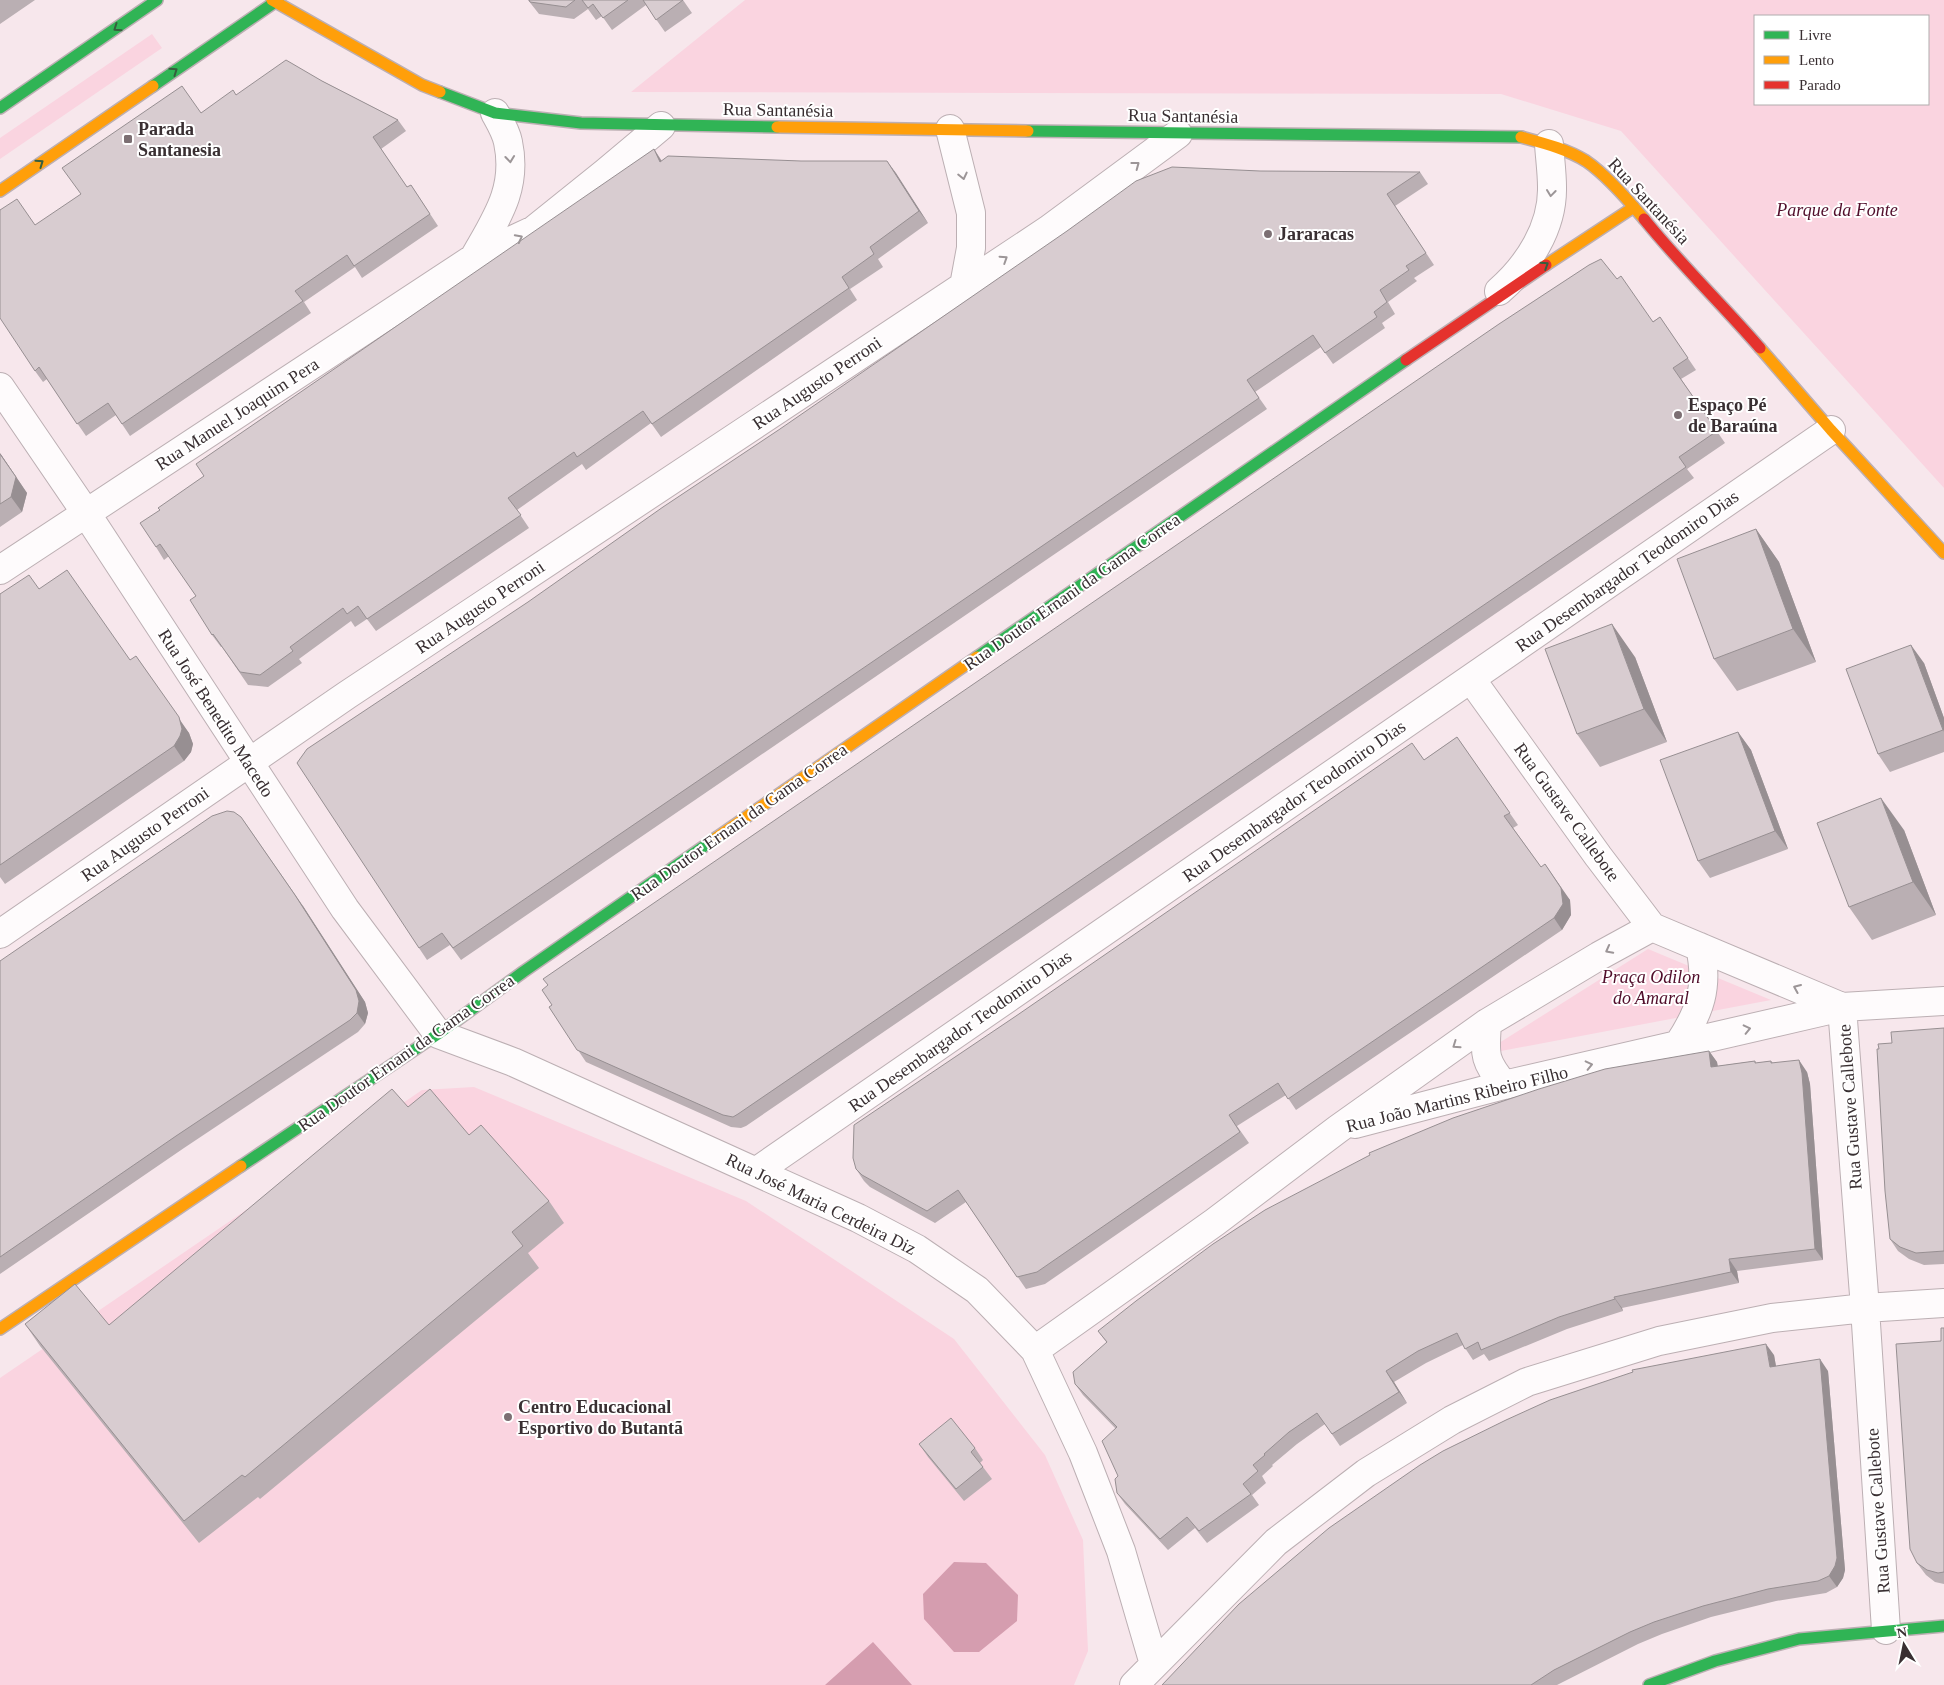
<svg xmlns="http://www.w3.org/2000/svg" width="1944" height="1685" font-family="'Times New Roman',serif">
<rect width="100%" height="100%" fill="#f7e7ec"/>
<path fill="#fad4e0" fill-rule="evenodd" d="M745,0H1944V488L1621,131L1501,94L631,92ZM1755,16H1928V104H1755Z
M152,34L162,48L0,159V138Z
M1648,949L1771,1000L1480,1055Z
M474,1087L746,1201L954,1339L1045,1455L1083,1540L1088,1651L1074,1685H0V1378L422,1090Z"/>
<path fill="#d59daf" d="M954,1562L986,1563L1018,1595L1017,1621L979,1652H954L924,1619L923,1594Z
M873,1642L912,1685H825Z"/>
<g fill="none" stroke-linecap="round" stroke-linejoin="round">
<g stroke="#bcafb3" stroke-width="30">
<path id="street" d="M950,129L971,213V248L964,286
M474,258C496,219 518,189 508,142C506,132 500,122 495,113
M1499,291C1528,266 1553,227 1552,187C1552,173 1550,159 1549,144
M0,387L86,513L345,909L438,1034L513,1062L858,1218L917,1249L977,1290L1035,1350L1083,1453L1121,1551L1154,1664
M0,570L474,258L534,230L605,173L661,126
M1471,679L1598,856L1652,927L1842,1007
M0,934L347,695L1048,230L1178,134
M1842,1007L1865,1308L1886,1630
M1487,1023C1485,1054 1483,1060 1504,1085
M1678,1045C1700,1012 1709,987 1700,947
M1355,1124L1504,1085L1842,1007L1944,1001
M757,1171L1831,430
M1035,1350L1215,1222L1338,1129L1487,1023L1599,956L1652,927
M1134,1685L1276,1542L1366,1473L1452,1420L1527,1382L1659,1341L1772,1318L1865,1308L1944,1303"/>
</g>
<g stroke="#bcafb3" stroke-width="14">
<path id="fast" d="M153,86L278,0
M440,92L495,113L581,123L777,127
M0,108L157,0
M1028,131L1521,137
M977,657L1406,360
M241,1166L438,1034L523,972L716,838
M1649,1685L1715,1661L1799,1639L1944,1626"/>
</g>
<g stroke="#bcafb3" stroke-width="14">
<path id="slow" d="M272,0L422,85L440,92
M777,127L1028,131
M1521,137C1543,143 1567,149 1586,161C1605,174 1629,201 1644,219
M0,191L153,86
M1546,265L1634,207
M1760,348L1831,430L1944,553
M716,838L977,657
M0,1329L241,1166"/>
</g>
<g stroke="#bcafb3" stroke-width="14">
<path id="jam" d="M1644,219C1680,264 1722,304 1760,348
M1406,360L1546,265"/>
</g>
<use href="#street" stroke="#fefbfc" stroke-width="28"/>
<use href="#fast" stroke="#30b455" stroke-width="11"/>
<use href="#slow" stroke="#ff9f0a" stroke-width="11"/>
<use href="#jam" stroke="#e5322d" stroke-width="11"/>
</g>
<path fill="#baafb3" d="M0,0H35L0,24Z
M528,0H683L692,13L665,32L646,5L612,30L602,16L596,20L588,9L574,19L539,14Z
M322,81L398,120L406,131L381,149L407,187L411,185L438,226L362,278L355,267L304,302L311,313L130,436L116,415L86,436L47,379L43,382L35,371L201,113L236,95Z
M654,149L662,161H887L928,223L878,259L883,267L850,289L857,300L661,437L651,423L586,470L582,464L517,510L529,528L376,631L367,619L355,627L351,621L299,659L302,663L268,687L248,685L222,647H221L212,635L196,596L169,556L164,560L156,547L160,510L204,476Z
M1260,171L1420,172L1428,184L1395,206L1434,265L1414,278L1417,281L1388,302L1395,314L1382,323L1385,328L1333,364L1321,347L1255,392L1267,409L461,960L450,945L427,960L419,948Z
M1660,317L1696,370L1681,379L1725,443L1687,469L1694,478L746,1126L741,1128L731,1127L586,1062L549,1007Z
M0,453L27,493L22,512L0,527Z
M1756,529L1779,562L1816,662L1737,691L1714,659Z
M39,589L130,660L189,733L193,744L191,752L184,761L5,884L0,877V594Z
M1635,657L1667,742L1600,767L1577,734Z
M1924,663L1944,718V752L1890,772L1878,754Z
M1738,732L1751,750L1788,849L1710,878L1698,861Z
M1457,737L1518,825L1513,828L1541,867L1570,900L1571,915L1562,930L1296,1110L1286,1095L1237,1126L1249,1143L1045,1284L1026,1289L966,1202L935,1223L870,1187L864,1181L856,1169L1424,760Z
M1904,830L1936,915L1872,940L1849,907Z
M303,906L365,1002L368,1013L365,1024L358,1032L184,1148L0,1274V961Z
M1944,1028V1264L1924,1265L1909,1259L1898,1251L1890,1239L1892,1043Z
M1709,1051L1717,1062L1718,1066L1755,1061L1756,1063L1771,1061L1773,1063L1807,1072L1810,1084L1823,1260L1737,1271L1739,1283L1622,1308L1623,1311L1567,1329L1489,1361L1484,1354L1473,1360L1463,1345L1426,1363L1394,1382L1407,1403L1340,1446L1325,1424L1297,1444L1272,1465L1273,1466L1262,1476L1266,1483L1252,1495L1259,1505L1207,1543L1195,1528L1168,1550L1125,1504L1117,1493L1118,1476L1116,1429L1083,1395L1075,1384L1107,1343L1098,1331Z
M408,1107L469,1135L549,1201L564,1223L528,1253L539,1268L260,1499L258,1497L199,1543L40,1346L25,1324L109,1325Z
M1944,1328V1584L1935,1582L1926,1575L1917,1563L1941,1341Z
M1774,1355L1776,1366L1828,1371L1845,1570L1843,1578L1837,1587L1826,1593L1776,1601L1711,1617L1662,1634L1638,1644L1557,1685H1162Z
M919,1444L975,1448L983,1460L980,1463L992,1479L964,1501L928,1457Z"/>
<path fill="#978f92" d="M654,149L662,162H660Z
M887,161L896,173L928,223L919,211Z
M0,453L27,493L22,512L11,497Z
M1756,529L1779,562L1816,662L1793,629Z
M1612,624L1635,657L1667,742L1644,709Z
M1911,645L1924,663L1944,718V732Z
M136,656L189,733L193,744L191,752L184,761L174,746Z
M1738,732L1751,750L1788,849L1775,831Z
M1881,798L1904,830L1936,915L1913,882Z
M241,817L303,906L365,1002L368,1013L365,1024L357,1013Z
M1545,864L1570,900L1571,915L1562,930L1554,918Z
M1709,1051L1717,1062L1719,1079L1711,1067Z
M1799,1060L1807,1072L1810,1084L1823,1260L1815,1249Z
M1729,1259L1737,1271L1739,1283L1731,1272Z
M1614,1297L1622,1308L1623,1311L1615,1299Z
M1766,1344L1774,1355L1778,1378L1770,1367Z
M1820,1359L1828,1371L1845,1570L1843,1578L1837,1587L1829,1576Z
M1386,1371L1394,1382L1407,1403L1399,1392Z"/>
<path fill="#d8ccd0" stroke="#978f92" d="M529,0H575L566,7L530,2Z
M582,0H628L603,18L593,4L588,8Z
M643,0H683L656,20Z
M286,60L322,81L398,120L373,137L407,187L411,185L430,214L354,266L347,255L295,291L303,301L122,424L108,403L77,424L39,367L35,371L0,318V210L17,199L35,225L81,194L62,168L182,86L201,113L233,90L236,95Z
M654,149L660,162L668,156L801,161H887L919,211L870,247L874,254L842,277L849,288L652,424L643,411L577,457L574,452L508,498L521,515L367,619L358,606L347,614L343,608L290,647L293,651L260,675L240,672L213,634L212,635L190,600L196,596L160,544L156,547L140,523L160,510L158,508L204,476L196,464Z
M1172,167L1260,171L1420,172L1387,194L1426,253L1406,266L1409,270L1380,290L1387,302L1374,312L1377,317L1325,353L1313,335L1247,380L1259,398L453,948L442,933L419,948L297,763L307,749L528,602L663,507L780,429L1067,231L1136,181Z
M1601,259L1617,279L1621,276L1653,322L1660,317L1688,358L1673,368L1717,431L1679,457L1686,467L738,1114L733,1117L723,1115L577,1050L549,1007L552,1005L542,990L548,985L543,979L1499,324L1589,265Z
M0,454L16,477L11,497L0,504Z
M1756,529L1793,629L1714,659L1677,559Z
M67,570L130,660L136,656L179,717L182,729L180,736L174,746L0,865V594L29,575L39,589Z
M1612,624L1644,709L1577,734L1545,649Z
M1911,645L1943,730L1878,754L1846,669Z
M1738,732L1775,831L1698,861L1660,760Z
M1457,737L1510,813L1504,816L1541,867L1545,864L1561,888L1563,904L1554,918L1288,1099L1278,1083L1229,1115L1240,1132L1037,1272L1017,1277L958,1190L927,1211L862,1175L856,1169L853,1158L854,1125L1016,1016L1412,743L1424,760Z
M1881,798L1913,882L1849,907L1817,823Z
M227,811L234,812L241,817L295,895L356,990L359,1001L357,1013L350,1020L176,1136L0,1257V961L212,816Z
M1944,1028V1251L1916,1253L1900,1247L1890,1239L1885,1191L1877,1049H1879L1878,1044L1892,1043L1891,1032Z
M1709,1051L1711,1067L1755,1061V1063L1771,1061V1063L1799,1060L1802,1073L1815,1249L1729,1259L1731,1272L1614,1297L1615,1299L1559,1317L1481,1350L1478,1342L1465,1349L1457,1333L1418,1351L1386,1371L1399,1392L1332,1434L1317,1413L1289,1432L1264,1454L1265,1455L1253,1465L1258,1471L1243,1484L1251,1494L1199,1531L1187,1517L1160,1539L1117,1493L1115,1479L1118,1476L1102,1441L1117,1427L1075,1384L1073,1372L1107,1342L1098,1331L1136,1301L1213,1244L1265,1210L1370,1155L1369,1153L1453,1118L1539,1089L1605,1069Z
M392,1089L408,1107L430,1089L469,1135L481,1125L549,1201L512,1232L523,1246L245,1477L242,1475L184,1521L25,1324L75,1284L109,1325Z
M1941,1328H1944V1572L1938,1573L1927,1570L1917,1563L1910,1549L1896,1344L1941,1341Z
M1766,1344L1770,1367L1820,1359L1837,1558L1835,1566L1829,1576L1818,1581L1768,1589L1703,1606L1654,1622L1630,1632L1554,1670L1531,1685H1162L1239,1604L1329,1528L1420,1465L1443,1451L1506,1420L1550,1400L1633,1372L1632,1370Z
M951,1418L975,1448L971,1452L983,1467L956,1489L919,1444Z"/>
<defs><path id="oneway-chevron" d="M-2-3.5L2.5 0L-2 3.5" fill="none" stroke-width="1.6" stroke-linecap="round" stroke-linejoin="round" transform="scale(1.25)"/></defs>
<g stroke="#365e3e">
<use href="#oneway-chevron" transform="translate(117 28) rotate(145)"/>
<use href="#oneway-chevron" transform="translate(174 71) rotate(-35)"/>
<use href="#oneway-chevron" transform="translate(40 163) rotate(-35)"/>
<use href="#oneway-chevron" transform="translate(1545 265) rotate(-33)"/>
</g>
<g stroke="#9c9597">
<use href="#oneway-chevron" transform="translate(510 159) rotate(84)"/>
<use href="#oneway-chevron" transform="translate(1136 165) rotate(-37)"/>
<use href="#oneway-chevron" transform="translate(963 176) rotate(77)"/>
<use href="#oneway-chevron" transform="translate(1551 193) rotate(97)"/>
<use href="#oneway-chevron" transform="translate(519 238) rotate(-27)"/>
<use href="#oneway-chevron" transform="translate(1004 259) rotate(-33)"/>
<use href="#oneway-chevron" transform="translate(1609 950) rotate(152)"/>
<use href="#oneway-chevron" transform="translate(1797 988) rotate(-157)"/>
<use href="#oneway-chevron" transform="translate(1747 1029) rotate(-13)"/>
<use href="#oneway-chevron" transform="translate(1456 1045) rotate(145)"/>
<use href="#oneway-chevron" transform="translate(1589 1065) rotate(-13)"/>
</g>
<g fill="#7c6f73" stroke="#fff" stroke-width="2">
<rect x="123" y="134" width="10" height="10" rx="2.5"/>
<circle cx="1268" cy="234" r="5"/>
<circle cx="1678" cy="415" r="5"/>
<circle cx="508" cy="1417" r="5"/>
</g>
<g text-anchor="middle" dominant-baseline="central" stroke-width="4" stroke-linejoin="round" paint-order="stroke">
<g font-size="18" fill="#392f32" stroke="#fff">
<text transform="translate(778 110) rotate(1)">Rua Santanésia</text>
<text transform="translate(1183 116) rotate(1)">Rua Santanésia</text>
<text transform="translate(1649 201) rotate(47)">Rua Santanésia</text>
<text transform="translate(817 383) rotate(-34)">Rua Augusto Perroni</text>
<text transform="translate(237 414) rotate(-33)">Rua Manuel Joaquim Pera</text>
<text transform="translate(1627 571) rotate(-35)">Rua Desembargador Teodomiro Dias</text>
<text transform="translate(1072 592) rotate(-35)">Rua Doutor Ernani da Gama Correa</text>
<text transform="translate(480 607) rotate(-34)">Rua Augusto Perroni</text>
<text transform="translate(216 713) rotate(57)">Rua José Benedito Macedo</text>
<text transform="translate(1294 801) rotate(-35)">Rua Desembargador Teodomiro Dias</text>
<text transform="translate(1567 812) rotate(54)">Rua Gustave Callebote</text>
<text transform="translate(739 822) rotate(-35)">Rua Doutor Ernani da Gama Correa</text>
<text transform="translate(145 834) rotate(-35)">Rua Augusto Perroni</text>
<text transform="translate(960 1031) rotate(-35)">Rua Desembargador Teodomiro Dias</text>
<text transform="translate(406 1053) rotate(-35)">Rua Doutor Ernani da Gama Correa</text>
<text transform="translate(1457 1099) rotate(-14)">Rua João Martins Ribeiro Filho</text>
<text transform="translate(1850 1107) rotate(-94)">Rua Gustave Callebote</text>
<text transform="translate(821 1204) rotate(26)">Rua José Maria Cerdeira Diz</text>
<text transform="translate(1878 1511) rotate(-94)">Rua Gustave Callebote</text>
</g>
<g font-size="18" font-weight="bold" fill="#392f32" stroke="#fff" text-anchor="start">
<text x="138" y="129">Parada<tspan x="138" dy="21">Santanesia</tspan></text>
<text x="1278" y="234">Jararacas</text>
<text x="1688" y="405">Espaço Pé<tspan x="1688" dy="21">de Baraúna</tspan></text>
<text x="518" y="1407">Centro Educacional<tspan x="518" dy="21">Esportivo do Butantã</tspan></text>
</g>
<g font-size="18" font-style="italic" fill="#510e2b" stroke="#fff">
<text x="1837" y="210">Parque da Fonte</text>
<text x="1651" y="977">Praça Odilon<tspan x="1651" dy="21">do Amaral</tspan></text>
</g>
</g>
<rect x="1754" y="15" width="175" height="90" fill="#ffffff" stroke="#b0acad"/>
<rect x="1764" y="31" width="25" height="8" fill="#30b455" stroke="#b0acad"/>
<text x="1799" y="40" font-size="15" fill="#392f32">Livre</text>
<rect x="1764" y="56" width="25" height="8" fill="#ff9f0a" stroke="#b0acad"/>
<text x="1799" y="65" font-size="15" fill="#392f32">Lento</text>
<rect x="1764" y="81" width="25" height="8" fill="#e5322d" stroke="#b0acad"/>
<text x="1799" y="90" font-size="15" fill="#392f32">Parado</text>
<g transform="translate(1904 1645) rotate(350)" stroke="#ffffff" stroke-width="4" paint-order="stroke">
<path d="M0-4L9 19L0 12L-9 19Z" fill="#392f32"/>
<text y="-8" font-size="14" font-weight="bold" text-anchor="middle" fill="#392f32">N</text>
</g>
</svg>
